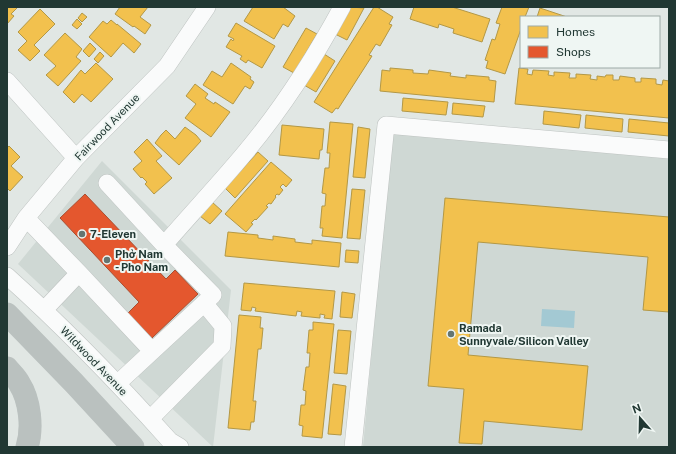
<svg xmlns="http://www.w3.org/2000/svg" width="676" height="454" font-family="'Public Sans',sans-serif">
<rect width="100%" height="100%" fill="#e1e7e4"/>
<path fill="#cfd8d4" d="M392,131L669,158V447H363Z
M102,161L231,290L213,447L18,264Z"/>
<path fill="#a3c9d3" d="M542,309L575,311L574,328L541,326Z"/>
<path fill="#f2c14e" stroke="#b39846" d="M7,7H18L11,14L14,16L7,24Z
M120,7H148L140,17L151,25L145,34L134,26L133,27L115,14Z
M253,7H283L295,16L288,27L283,24L274,39L244,21Z
M350,7L364,8L347,40L335,34Z
M374,7H377L393,17L389,24L392,25L380,46L376,44L369,55L372,56L338,109L336,108L332,113L314,102Z
M414,7H452L490,19L482,42L453,33L454,29L439,24L438,28L410,19Z
M502,7H529L525,17H521V29L505,74L486,68L488,61L485,60L492,39L495,40L500,24L496,23Z
M540,8L567,17H537Z
M40,9L55,24L34,45L40,51L30,61L18,50L27,41L18,32Z
M82,13L87,17L82,22L78,18Z
M77,19L82,24L77,29L72,25Z
M111,20L117,25V24L141,44L134,53L123,43L111,57L89,37L103,21L107,24Z
M236,23L275,46L262,68L248,60L246,63L240,59L242,56L226,47L231,39L233,41L234,39L228,36Z
M306,28L317,34L294,73L283,67Z
M65,33L82,49L76,57L81,61L58,86L46,75L56,66L44,55Z
M90,43L96,49L89,57L83,51Z
M100,52L104,56L98,63L94,59Z
M324,54L335,61L316,92L304,85Z
M96,63L113,79L91,102L82,94L74,103L63,92L81,70L85,74Z
M231,63L251,77L250,79L254,82L250,89L245,86L233,104L203,85L212,71L222,77Z
M390,68L413,70V73L428,74L429,70L451,73L450,76L466,78V75L489,77V80L496,81L494,102L380,91L382,70L390,71Z
M519,68L528,69L527,74L532,75L533,70L549,71L548,75L554,76V72L570,73L569,78H576V74L591,75L590,79L597,80V76L605,77L606,75H613V80H619L620,76L635,78V82H641V78L656,79V84L662,85L663,80L669,81V118L515,104Z
M195,84L208,94L205,98L214,104L215,102L230,112L211,137L185,118L196,104L186,96Z
M403,98L448,102L446,115L402,111Z
M453,103L485,106L483,117L452,114Z
M544,111L581,115L579,128L543,124Z
M586,115L623,119L622,132L585,128Z
M629,119L669,123V136L628,132Z
M330,122L353,124L342,238L322,236L323,228H320L322,206H325L326,194L322,193L325,168H329L330,153H327Z
M282,125L324,129L322,150H320L319,159L279,155Z
M185,127L196,135L201,141L179,165L155,143L161,135L166,130L175,139Z
M358,127L370,129L365,178L353,177Z
M147,139L162,156L156,161L172,178L154,194L145,184L147,182L142,177L141,178L133,169L142,161L134,152Z
M9,146L20,157L11,166L23,177L10,191L7,188V148Z
M258,152L268,161L235,198L225,188Z
M271,162L292,180L286,187L283,184L280,187L283,190L279,195L277,194L275,196L276,197L271,204L269,203L266,206L268,207L256,220L255,219L251,223L253,224L246,232L225,214Z
M352,189L365,190L360,239L347,238Z
M445,198L669,217V312L643,310L648,257L478,242L468,355L588,366L582,430L484,421L482,444L459,443L464,389L428,386Z
M212,202L222,211L210,224L200,216Z
M228,232L258,235V238L273,240V236L295,239V242L312,244V240L341,243L339,267L225,256Z
M346,250L359,251L358,263L345,262Z
M244,283L335,291L332,319L324,318L325,315L320,314V318L301,316L302,312L297,311L296,316L255,311L256,308L252,307L251,311L241,310Z
M342,292L355,294L352,318L340,317Z
M239,315L261,317L260,328H263L261,349H258L253,401H256L254,422H251L250,430L228,428Z
M313,322L334,324L322,438L302,436L303,426L299,425L301,405H305L306,391L303,390L306,367H309L310,353H307L309,330H313Z
M338,330L351,331L347,374L334,373Z
M333,384L346,386L341,435L328,434Z"/>
<path fill="#e4572e" stroke="#aa4e30" d="M85,194L166,279L175,270L198,294L152,338L128,313L139,302L60,218Z"/>
<g fill="none" stroke-linecap="round" stroke-linejoin="round">
<g stroke="#bec3c1" stroke-width="18">
<path id="minor" d="M7,81L76,158
M107,183L164,245L213,295L118,383
M26,218L79,273L152,351
M164,245C190,215 218,185 244,154C282,109 314,59 342,7
M7,247L26,218L76,158L167,66L207,7
M7,276C65,328 118,383 170,441L180,447
M44,310L79,273
M150,419L222,346L223,326L204,303
M353,447L386,125L669,150"/>
</g>
<g stroke="#bcc3c1" stroke-width="23">
<path id="highway" d="M7,314L74,383L133,447
M7,368C11,373 16,377 19,383C30,400 33,428 27,447"/>
</g>
<use href="#minor" stroke="#fafbfb" stroke-width="17"/>
<use href="#highway" stroke="#bac1bf" stroke-width="22"/>
</g>
<g fill="#647571" stroke="#eff6f3" stroke-width="1.5">
<circle cx="82" cy="234" r="4"/>
<circle cx="107" cy="260" r="4"/>
<circle cx="451" cy="334" r="4"/>
</g>
<g text-anchor="middle" dominant-baseline="central" stroke-width="4" stroke-linejoin="round" paint-order="stroke">
<g font-size="11" fill="#213833" stroke="#eff6f3">
<text transform="translate(107 127) rotate(-46)">Fairwood Avenue</text>
<text transform="translate(94 361) rotate(46)">Wildwood Avenue</text>
</g>
<g font-size="11" font-weight="bold" fill="#213833" stroke="#eff6f3" text-anchor="start">
<text x="90" y="234">7-Eleven</text>
<text x="115" y="254">Phở Nam<tspan x="115" dy="13">- Pho Nam</tspan></text>
<text x="459" y="328">Ramada<tspan x="459" dy="13">Sunnyvale/Silicon Valley</tspan></text>
</g>
</g>
<rect width="676" height="454" fill="none" stroke="#213833" stroke-width="16"/>
<rect x="520" y="16" width="140" height="52" fill="#eff6f3" stroke="#9daaa6"/>
<rect x="528" y="26" width="20" height="12" fill="#f2c14e" stroke="#9daaa6"/>
<text x="556" y="36" font-size="12" fill="#213833">Homes</text>
<rect x="528" y="46" width="20" height="12" fill="#e4572e" stroke="#9daaa6"/>
<text x="556" y="56" font-size="12" fill="#213833">Shops</text>
<g transform="translate(640 418) rotate(340)" stroke="#eff6f3" stroke-width="3" paint-order="stroke">
<path d="M0-3L7 15L0 10L-7 15Z" fill="#213833"/>
<text y="-6" font-size="11" font-weight="bold" text-anchor="middle" fill="#213833">N</text>
</g>
</svg>
